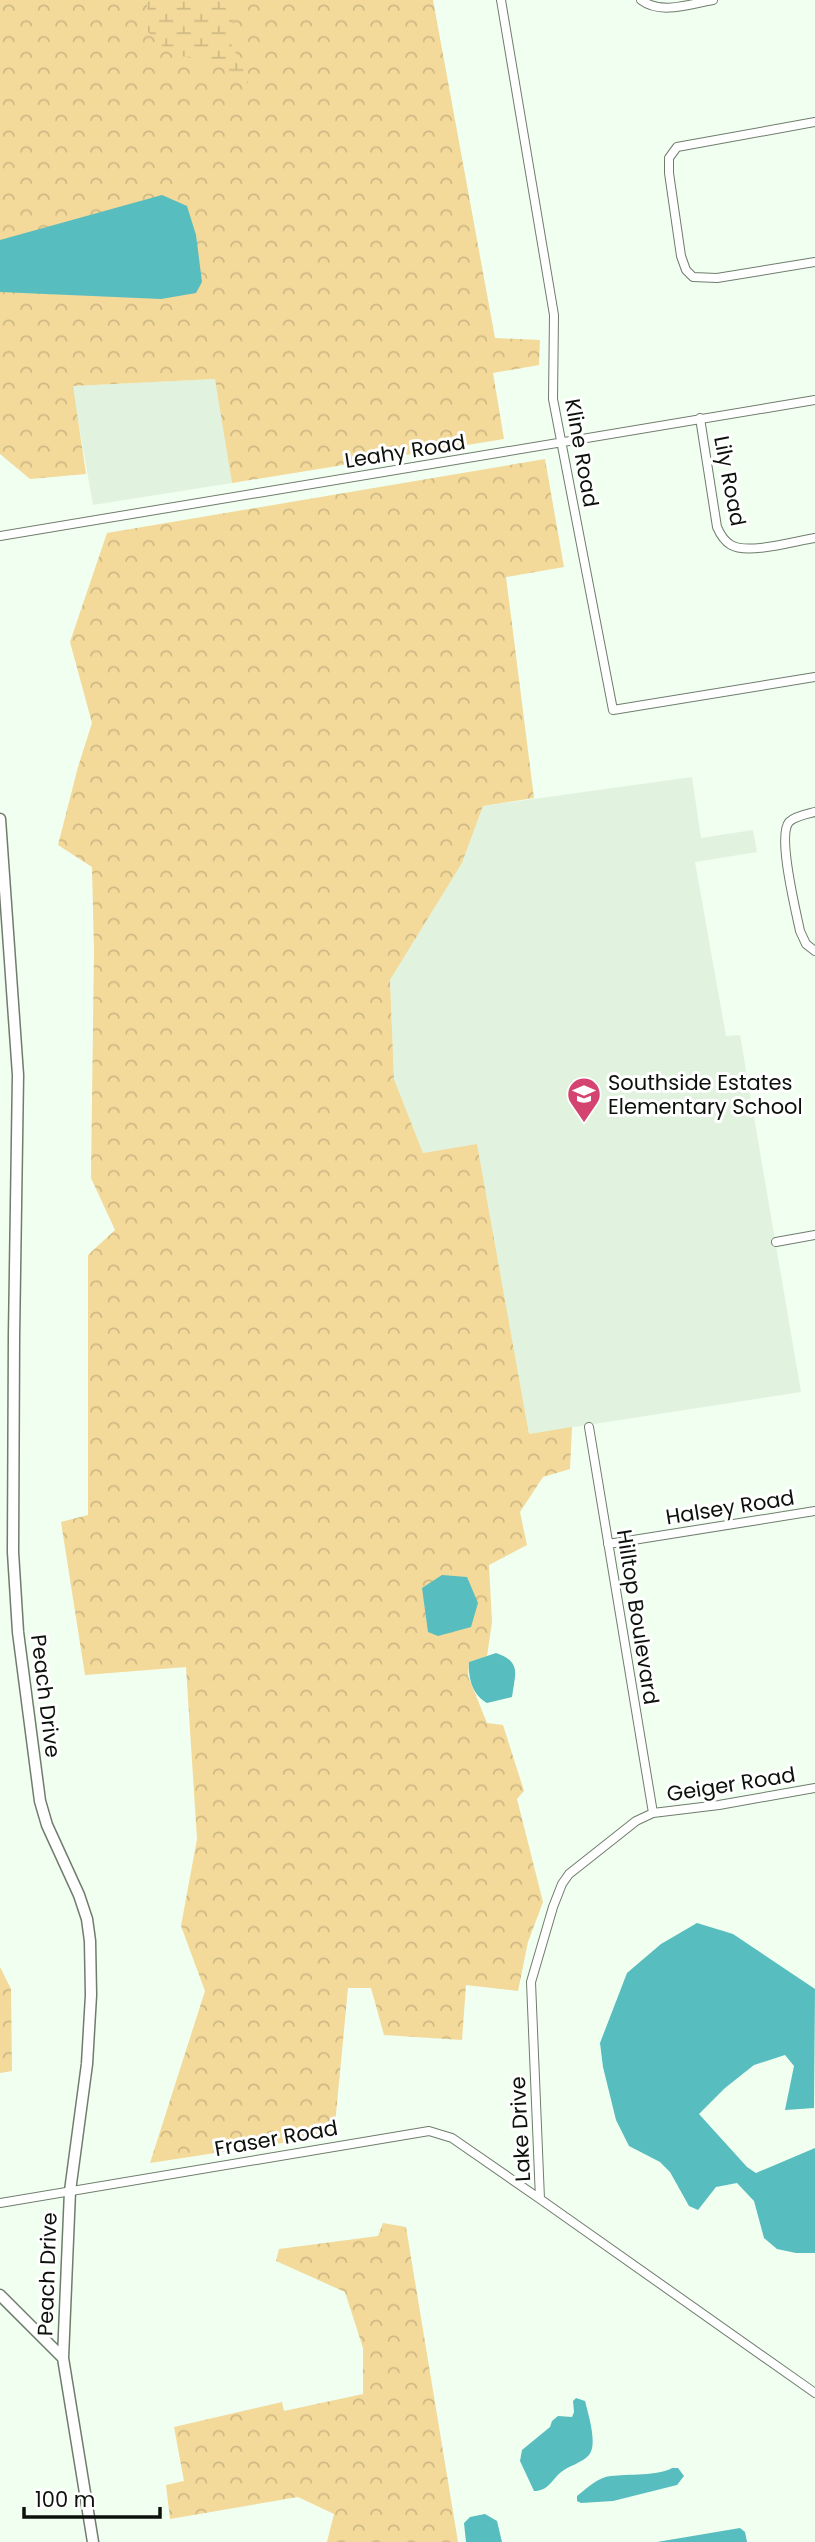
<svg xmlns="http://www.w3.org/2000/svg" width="815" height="2542" font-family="Poppins,sans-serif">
<defs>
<pattern id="forest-crowns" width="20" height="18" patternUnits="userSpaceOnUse" patternTransform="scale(1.75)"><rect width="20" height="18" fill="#f3d99a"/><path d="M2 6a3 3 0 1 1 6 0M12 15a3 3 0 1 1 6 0" fill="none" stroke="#cfb984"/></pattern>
<pattern id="wetland-marsh" width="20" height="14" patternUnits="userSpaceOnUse" patternTransform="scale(1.75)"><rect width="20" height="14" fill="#f3d99a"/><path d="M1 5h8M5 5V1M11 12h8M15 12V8" fill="none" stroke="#cfb984"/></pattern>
</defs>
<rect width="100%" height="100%" fill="#f0ffef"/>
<path fill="#e1f3de" d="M216,379L232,483L93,505L72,386Z
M692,777L701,838L753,830L757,852L695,862L726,1036L740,1035L801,1392L529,1434L477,1145L423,1153L394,1079L390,980L462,863L483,806Z"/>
<path fill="url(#forest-crowns)" d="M0,0H433L495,338L540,340L539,365L493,373L504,439L232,483L215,379L73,386L86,474L30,479L0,454Z
M545,459L564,567L506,577L534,798L483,806L462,863L390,980L394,1079L423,1153L477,1144L529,1434L572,1427L570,1469L543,1477L520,1512L527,1545L489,1565L492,1622L487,1656L469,1662L468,1676L487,1723L503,1725L524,1791L517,1799L543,1902L528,1942L518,1991L466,1985L462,2040L384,2035L371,1988H348L334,2135L150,2163L205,1991L181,1926L197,1839L186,1667L85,1675L61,1522L88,1515V1255L115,1230L91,1178L94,951L92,867L58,845L78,767L92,723L70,642L107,533Z
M0,1967L11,1989L12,2071L0,2073Z
M383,2223L406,2227L458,2542H327L334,2514L298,2497L170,2519L166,2485L184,2481L174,2427L282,2402L284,2411L363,2394V2348L345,2292L276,2261L279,2249L378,2236Z"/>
<path fill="url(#wetland-marsh)" d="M147,0H236L235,14L229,40L247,75L248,86L217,63L171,54L148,32Z"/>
<path fill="#57bdbf" d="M162,195L187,206L196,235L202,282L196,293L161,299L0,292V240Z
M442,1575L467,1577L478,1603L471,1627L438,1636L428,1632L422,1588Z
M496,1653C522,1662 515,1674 512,1697L487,1703C472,1695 468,1677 469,1662Z
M697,1923L733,1934L815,1989L814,2108L785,2110L794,2066L785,2055L754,2065L725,2088L699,2114L747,2167L756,2173L815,2148V2253H796L777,2249L764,2238L754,2201L737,2183L716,2187L698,2210L689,2206L670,2172L660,2162L629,2146L616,2120L603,2067L600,2043L627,1973L661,1944Z
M576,2398L585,2401C588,2413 598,2445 589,2455C582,2463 568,2466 560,2473C551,2481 548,2491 534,2491L520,2461L522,2450L550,2427L552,2421L558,2416L572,2417L574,2412L573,2401Z
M672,2468H678L684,2476L677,2485L613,2501L581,2503L577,2501V2496C587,2488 598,2477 611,2476C627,2474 659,2476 672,2468Z
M485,2514L497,2521L502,2542H466L464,2523L470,2517Z
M740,2528L745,2532L747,2542H657Z"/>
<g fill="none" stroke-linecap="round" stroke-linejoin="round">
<g stroke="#707c6e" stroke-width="10">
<path id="street" d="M501,0L554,315L553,399L613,710L815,677
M641,0C661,15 690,4 713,0
M815,122L677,147L669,158V173L681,256L686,270L693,277L717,278L815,262
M700,418L717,527C720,534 724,541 731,545C748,555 795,541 815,538
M0,536L815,400
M815,812C807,814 795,816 789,822C777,836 796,911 800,931L806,944L815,951
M776,1242L815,1235
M589,1427L653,1813
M608,1544L815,1511
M815,1788L719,1805L653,1813L636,1821L569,1874L562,1884L553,1907L531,1982L540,2199L815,2393
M0,2203L429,2131L452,2138L540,2199"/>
</g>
<g stroke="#707c6e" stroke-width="13">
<path id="secondary" d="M0,819L18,1075L14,1336L13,1552L18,1632L40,1801L47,1825L79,1895L87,1919L90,1941L91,1995L87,2064L70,2191L63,2358L93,2542
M0,2295L63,2358"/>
</g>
<use href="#street" stroke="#fff" stroke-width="8"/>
<use href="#secondary" stroke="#fff" stroke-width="10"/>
</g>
<defs>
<g id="school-pin" transform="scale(1.75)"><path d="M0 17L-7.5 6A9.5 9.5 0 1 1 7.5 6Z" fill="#d34570" stroke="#fff"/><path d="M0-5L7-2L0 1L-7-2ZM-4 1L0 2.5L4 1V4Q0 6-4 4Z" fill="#fff"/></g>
</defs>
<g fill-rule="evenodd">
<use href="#school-pin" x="584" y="1094"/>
</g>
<g text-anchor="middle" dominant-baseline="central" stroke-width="6" stroke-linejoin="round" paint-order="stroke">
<g font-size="21" fill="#0c110c" stroke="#fff">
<text transform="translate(405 451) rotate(-9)">Leahy Road</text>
<text transform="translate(582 453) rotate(80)">Kline Road</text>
<text transform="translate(730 481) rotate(79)">Lily Road</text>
<text transform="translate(730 1507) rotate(-9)">Halsey Road</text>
<text transform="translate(638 1617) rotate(81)">Hilltop Boulevard</text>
<text transform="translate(46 1696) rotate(83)">Peach Drive</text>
<text transform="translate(731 1784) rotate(-9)">Geiger Road</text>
<text transform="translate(520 2129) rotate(-93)">Lake Drive</text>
<text transform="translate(276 2138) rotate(-10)">Fraser Road</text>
<text transform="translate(47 2274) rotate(-88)">Peach Drive</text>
</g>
<g font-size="21" fill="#0c110c" stroke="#fff" text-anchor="start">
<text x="608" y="1082">Southside Estates<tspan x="608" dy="24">Elementary School</tspan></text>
</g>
</g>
<path d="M24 2507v10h136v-10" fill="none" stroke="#0c110c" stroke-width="3.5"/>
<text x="35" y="2507" font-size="21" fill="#0c110c" stroke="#ffffff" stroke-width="5" paint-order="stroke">100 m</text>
</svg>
